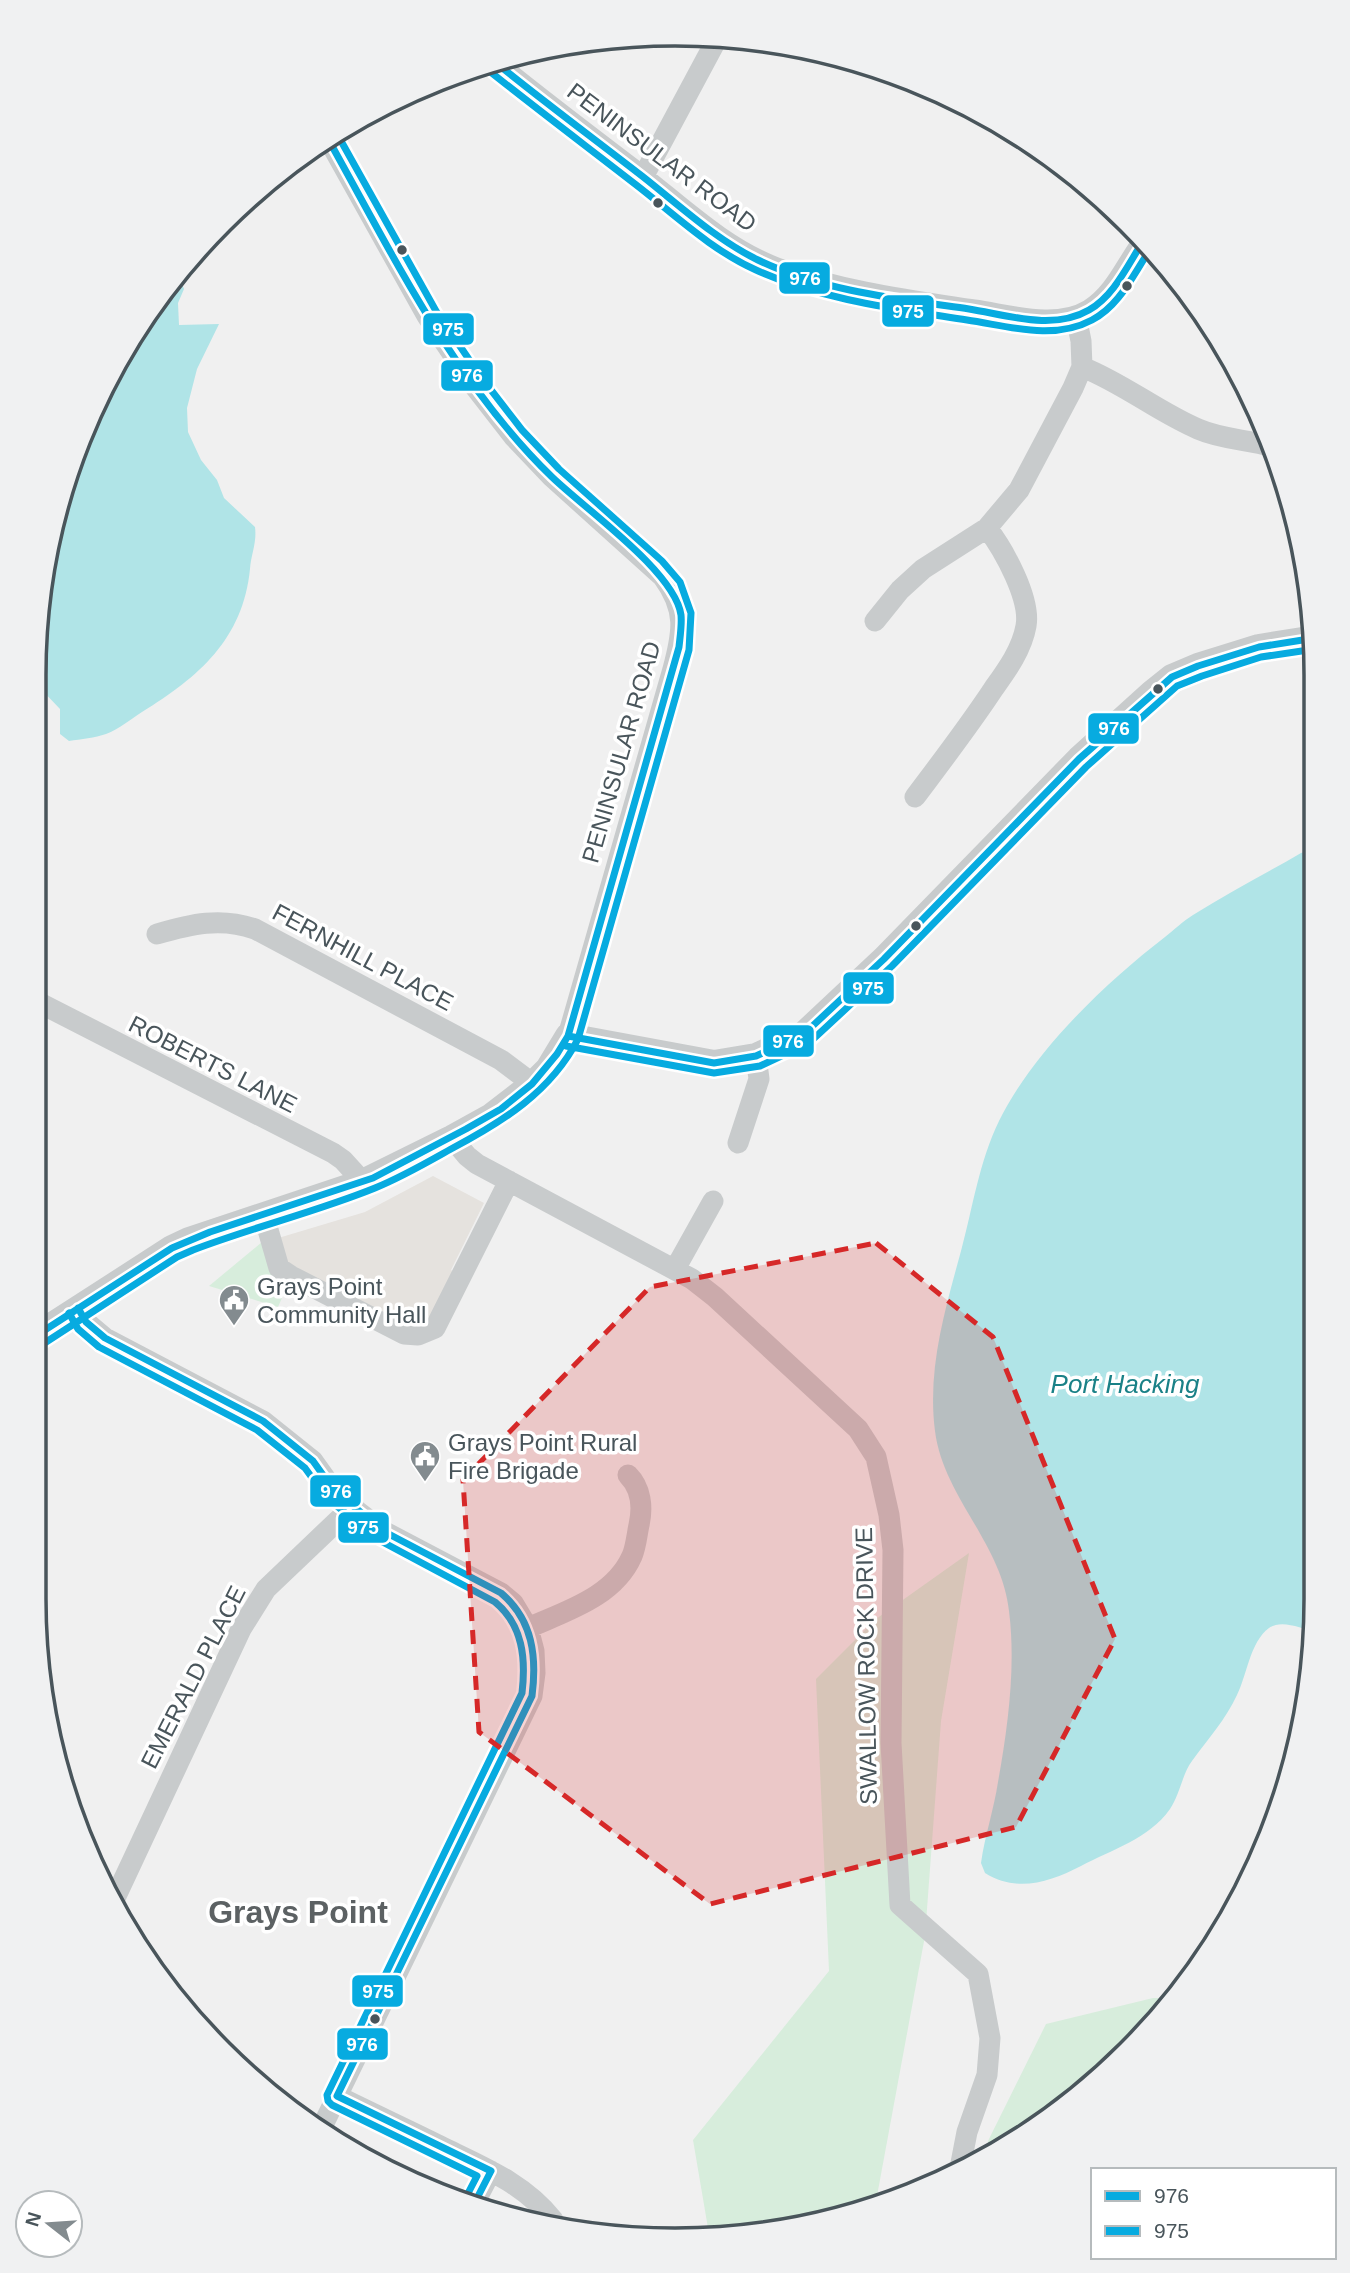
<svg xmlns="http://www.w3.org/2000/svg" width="1350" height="2273" font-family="Arial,sans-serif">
<rect width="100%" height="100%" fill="#f0f0f0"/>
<path fill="#e5e2de" d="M433,1176L484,1203L451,1270L457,1274L429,1326L407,1332L284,1267L275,1239L365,1212Z"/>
<path fill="#d7eddc" d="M262,1242L285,1291L278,1307L209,1286Z
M969,1553L941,1721L925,1936L877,2196L878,2206L709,2234L693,2140L829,1971L816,1679L876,1619Z
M1153,1998H1168L1065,2107L987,2149L988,2141L1046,2024Z"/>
<path fill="#b0e4e7" d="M178,274L184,289L178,303L179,325L219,324L197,369L187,408L188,432L201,460L217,480L224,498L255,527C257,543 251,554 250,569C243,639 199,677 142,712C131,719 119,729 106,734C95,738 81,739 69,741L60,734V709L39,687L35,691V633L67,468L142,318Z
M1315,849V1632C1302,1629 1282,1619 1269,1628C1250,1642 1247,1675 1237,1695C1226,1719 1208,1739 1192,1761C1183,1772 1180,1794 1170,1809C1149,1839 1111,1850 1081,1866C1050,1882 1017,1893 985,1873L981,1863C985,1835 994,1809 998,1782C1008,1727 1016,1666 1009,1611C1002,1544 943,1496 935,1431C927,1369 945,1310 961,1251C973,1207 979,1162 999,1121C1033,1052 1105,983 1165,937C1174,930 1183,921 1193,915C1228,893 1265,874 1301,853Z"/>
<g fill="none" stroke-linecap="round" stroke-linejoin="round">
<path stroke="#c8cbcc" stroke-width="21" d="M495,62C543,101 592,138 642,176C684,209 726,249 777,268C840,291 909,300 974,310C1010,315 1056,330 1089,310C1115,294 1126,264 1144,240
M327,137L427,316L472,383L514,437L552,477L663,577C687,610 683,632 673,669L568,1036
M643,177L718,37
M1082,367C1123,383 1158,412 1198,429C1223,440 1248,439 1273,447
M875,621L900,590L923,569L987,528L1019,490L1073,388L1082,367L1081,341L1076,316
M915,797C942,761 969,726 994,688C1007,670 1022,649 1026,626C1031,599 1004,550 987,528
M157,934C191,924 221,917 255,929L501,1060L533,1084
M34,1000L333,1153L343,1160L363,1182
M452,1138L467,1156L477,1164L692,1279L715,1297L858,1429L876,1457L889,1515L893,1550L891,1743L900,1905L978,1974L990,2038L987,2075L967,2132L961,2163
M738,1143L759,1079L756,1056
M264,1216L279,1268L291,1276L404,1334L418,1335L435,1328L509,1181
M675,1269L713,1201
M78,1308L86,1322L105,1338L263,1421L313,1461L333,1489L352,1507L383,1531L501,1593L513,1603L528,1628L534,1651L535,1673L532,1696L322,2127
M528,1628C566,1611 614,1597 632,1556C636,1547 637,1534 639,1525C643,1507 641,1488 628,1475
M116,1896L241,1629L266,1589L352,1507
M337,2096C371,2113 406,2129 440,2146C481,2166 524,2183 553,2220
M473,2206L491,2171"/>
<path stroke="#c8cbcc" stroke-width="26" d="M34,1337L172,1248L189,1240L363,1182L452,1138L490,1117L533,1084L548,1069L568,1036L714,1063L756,1056L804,1034L884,959L1079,759L1152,693L1172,677L1198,666L1259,647L1315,638"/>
<g stroke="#fff" stroke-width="12">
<path id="bus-1" d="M495,62C543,101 593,138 642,176C679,205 715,239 758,260C822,291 899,299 969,309C1007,315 1053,331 1089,310C1115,295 1128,264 1144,240
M568,1036L714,1063L756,1056L804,1034L884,959L1079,759L1172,677L1198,666L1259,647L1315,638
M78,1308L86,1322L105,1338L263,1421L313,1461L333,1489L383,1531L501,1593C533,1620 537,1657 532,1696L337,2096L491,2171L473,2206
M34,1337L172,1248L210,1232L373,1178L466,1129L501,1109L532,1084L557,1054L568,1036L679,647C680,637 682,625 681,615C675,572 585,509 552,477C454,382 393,255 327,137"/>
</g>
<g stroke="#fff" stroke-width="12">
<path id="bus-2" d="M488,70C537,109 586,146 635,184C674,214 711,250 756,270C821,300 897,309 967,320C1008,326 1053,341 1092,320C1121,305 1134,272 1152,247
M566,1046L714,1073L760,1066L809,1043L892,966L1086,767L1177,686L1202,676L1261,657L1315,649
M69,1313L78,1329L99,1347L257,1430L305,1468L326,1497L377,1539L495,1602C523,1625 526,1659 522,1693L327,2095L328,2101L332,2105L477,2176L464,2201
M40,1346L177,1257L193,1250C253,1227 316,1212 375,1188C402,1177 426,1163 451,1149C502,1122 551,1092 578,1039L689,650L691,613L680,582L662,561L559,469L522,430L481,377L436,311L336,132"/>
</g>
<use href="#bus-1" stroke="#07abe0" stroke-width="7"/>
<use href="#bus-2" stroke="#07abe0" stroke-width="7"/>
</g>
<path fill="#d62828" fill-opacity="0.2" stroke="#d62828" stroke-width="5" stroke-dasharray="14 9" stroke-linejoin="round" d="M876,1243L993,1337L1115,1639L1016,1827L710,1904L479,1732L463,1480L650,1287Z"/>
<defs>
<g id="civic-pin" transform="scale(1.575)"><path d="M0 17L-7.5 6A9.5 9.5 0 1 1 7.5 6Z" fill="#838b8f" stroke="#fff"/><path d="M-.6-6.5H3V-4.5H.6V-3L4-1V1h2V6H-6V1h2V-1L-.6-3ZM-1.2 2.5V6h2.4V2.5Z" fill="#fff"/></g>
</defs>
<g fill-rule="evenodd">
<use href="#civic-pin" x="234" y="1300"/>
<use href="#civic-pin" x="425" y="1456"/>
</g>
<g fill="#49555b" stroke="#fff" stroke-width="2.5">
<circle cx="658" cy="203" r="6"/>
<circle cx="402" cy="250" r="6"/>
<circle cx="1127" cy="286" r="6"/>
<circle cx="1158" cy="689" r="6"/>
<circle cx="916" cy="926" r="6"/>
<circle cx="375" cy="2019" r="6"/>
</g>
<g text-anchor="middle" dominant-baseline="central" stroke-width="7" stroke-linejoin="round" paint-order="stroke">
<g font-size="24" fill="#49555b" stroke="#fff">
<text transform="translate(662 157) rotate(37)">PENINSULAR ROAD</text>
<text transform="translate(621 752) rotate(-74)">PENINSULAR ROAD</text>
<text transform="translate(363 957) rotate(28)">FERNHILL PLACE</text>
<text transform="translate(213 1064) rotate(27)">ROBERTS LANE</text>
<text transform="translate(866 1666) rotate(-91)">SWALLOW ROCK DRIVE</text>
<text transform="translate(193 1677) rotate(-63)">EMERALD PLACE</text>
</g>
<g font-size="24" fill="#49555b" stroke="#fff" text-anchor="start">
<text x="257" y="1286">Grays Point<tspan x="257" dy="28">Community Hall</tspan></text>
<text x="448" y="1442">Grays Point Rural<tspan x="448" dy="28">Fire Brigade</tspan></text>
</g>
<g font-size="26" font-style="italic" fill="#1a8187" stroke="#fff">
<text x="1125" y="1384">Port Hacking</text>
</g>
<g font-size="32" font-weight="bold" fill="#5c6163" stroke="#fff">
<text x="298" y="1912">Grays Point</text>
</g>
</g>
<path d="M0 0H1350V2273H0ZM675 46H675A629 629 0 0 1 1304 675V1599A629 629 0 0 1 675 2228H675A629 629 0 0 1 46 1599V675A629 629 0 0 1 675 46Z" fill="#f0f1f2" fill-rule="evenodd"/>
<path fill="none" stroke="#49555b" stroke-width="3.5" d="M675 46H675A629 629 0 0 1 1304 675V1599A629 629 0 0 1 675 2228H675A629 629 0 0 1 46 1599V675A629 629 0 0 1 675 46Z"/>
<g stroke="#fff" stroke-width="2.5">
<rect x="778" y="261" width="53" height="34" rx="7" fill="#07abe0"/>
<rect x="881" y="294" width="54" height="34" rx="7" fill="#07abe0"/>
<rect x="422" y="312" width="53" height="34" rx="7" fill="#07abe0"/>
<rect x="440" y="359" width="54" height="33" rx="7" fill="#07abe0"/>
<rect x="1087" y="712" width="53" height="33" rx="7" fill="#07abe0"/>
<rect x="842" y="971" width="53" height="34" rx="7" fill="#07abe0"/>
<rect x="762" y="1024" width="53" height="34" rx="7" fill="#07abe0"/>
<rect x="309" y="1474" width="53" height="34" rx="7" fill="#07abe0"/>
<rect x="337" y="1511" width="53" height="33" rx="7" fill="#07abe0"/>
<rect x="351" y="1974" width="53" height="34" rx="7" fill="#07abe0"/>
<rect x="336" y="2027" width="53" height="34" rx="7" fill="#07abe0"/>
</g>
<g font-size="19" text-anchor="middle" font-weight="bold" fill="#fff">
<text x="805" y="285">976</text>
<text x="908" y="318">975</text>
<text x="448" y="336">975</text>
<text x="467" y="382">976</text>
<text x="1114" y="735">976</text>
<text x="868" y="995">975</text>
<text x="788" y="1048">976</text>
<text x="336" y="1498">976</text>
<text x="363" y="1534">975</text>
<text x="378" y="1998">975</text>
<text x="362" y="2051">976</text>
</g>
<rect x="1091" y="2168" width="245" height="91" fill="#ffffff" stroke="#b6bbbd" stroke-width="2"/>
<rect x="1105" y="2191" width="35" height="10" fill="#07abe0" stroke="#b6bbbd" stroke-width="2"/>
<text x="1154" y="2203" font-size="21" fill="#49555b">976</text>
<rect x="1105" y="2226" width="35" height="10" fill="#07abe0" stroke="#b6bbbd" stroke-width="2"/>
<text x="1154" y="2238" font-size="21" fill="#49555b">975</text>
<g transform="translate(49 2224) rotate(287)"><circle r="33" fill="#ffffff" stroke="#b6bbbd" stroke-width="2"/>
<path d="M0-5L12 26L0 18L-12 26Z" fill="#838b8f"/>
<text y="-10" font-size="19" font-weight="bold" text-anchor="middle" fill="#49555b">N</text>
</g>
</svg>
